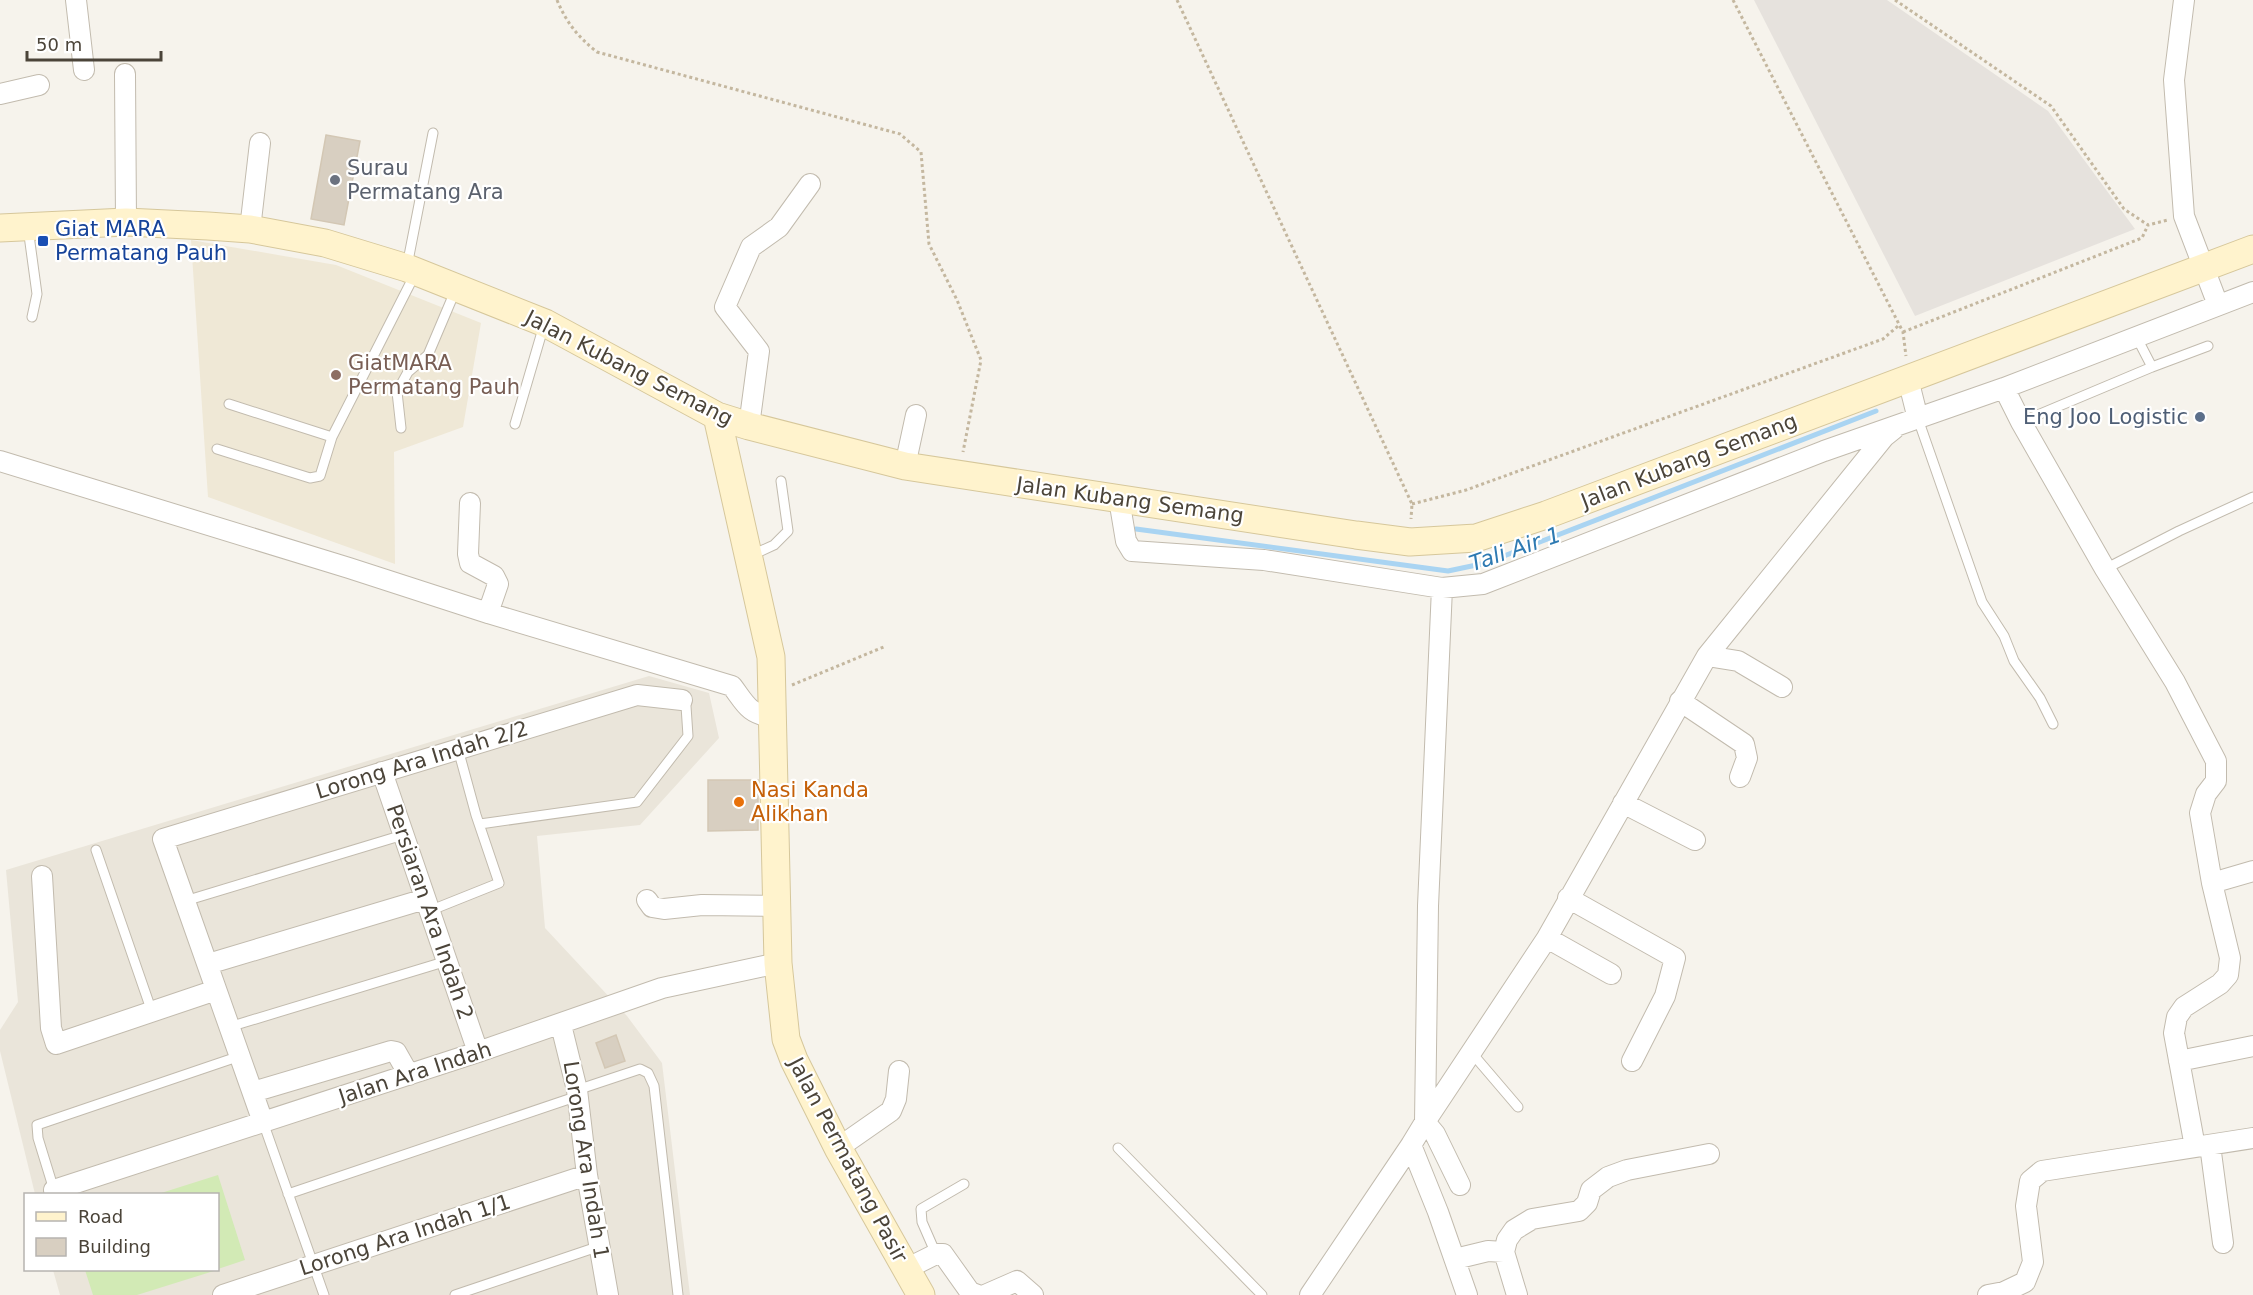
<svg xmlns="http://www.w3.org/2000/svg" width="2253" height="1295" font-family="'DejaVu Sans',sans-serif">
<rect width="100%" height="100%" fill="#f6f3ec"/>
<path fill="#eae5da" d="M649,676L709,693L719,738L640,825L537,836L545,928L627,1016L662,1063L690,1295H60L53,1270H218V1194H35L0,1051V1030L18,1002L6,870Z"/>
<path fill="#e6e2dd" d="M1754,0H1887L2048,111L2135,229L1915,316Z"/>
<path fill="#efe8d6" d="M191,240L336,265L481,323L463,427L394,452L395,564L208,497Z"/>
<path fill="#d2eab5" d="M218,1175L245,1260L218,1269V1194H158Z
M85,1270H217L137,1295H93Z"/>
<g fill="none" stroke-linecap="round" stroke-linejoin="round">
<path stroke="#a9d4f2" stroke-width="5" d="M1136,529L1448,571L1486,563L1876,411"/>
</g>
<path fill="#d8cfc1" stroke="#d3c7b4" stroke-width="1.5" d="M326,135L360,141L344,225L311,219Z
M708,780H758V830L708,831Z
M616,1035L625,1061L605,1068L596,1043Z"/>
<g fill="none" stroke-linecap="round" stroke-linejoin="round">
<g stroke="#c2bbae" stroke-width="11">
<path id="service" d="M28,228L37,294L32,317
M407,266L433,133
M2137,338L2152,367
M229,404L332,437
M1918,419L1982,602L2004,636L2014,661L2040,698L2053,724
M2021,422L2152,367L2208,346
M515,424L544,325
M401,428L397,392L408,372L428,355L456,289
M217,449L310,478L320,476L332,437L415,274
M752,555L774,545L788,531L781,481
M2105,569L2179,531L2253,497
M480,824L637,802L688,736L686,706L682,700
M96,850L152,1012
M185,901L403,835
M429,911L499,883L476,815L458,749
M229,1027L447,961
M1471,1052L1518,1107
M577,1090L640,1069L648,1073L654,1086L678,1295
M263,1122L324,1295
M1118,1148L1262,1295
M54,1190L38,1138L37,1125L240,1056
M288,1194L578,1096
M936,1254L922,1222L921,1209L964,1184
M455,1295L600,1246"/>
</g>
<g stroke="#c2bbae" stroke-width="22">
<path id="minor" d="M76,0L84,70
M2184,0L2174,80L2184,216L2218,305
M125,74L126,222
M0,94L39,85
M250,229L260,143
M1908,379L1918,419
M2004,388L2021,422L2105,569L2175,682L2216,761V781L2206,794L2200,813L2212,883L2230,958L2228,975L2220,984L2184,1007L2177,1017L2174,1033L2195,1147
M749,426L759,351L725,307L751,247L779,227L810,184
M0,461L349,568L488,613L732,686C745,703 748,714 772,717
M905,466L916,415
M1119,499L1126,541L1132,551L1264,560L1442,588L1483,584L1824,451L2004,388L2253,292
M470,503L468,554L470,563L494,576L498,584L488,613
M1442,588L1428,906L1425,1122L1435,1134L1460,1185
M1707,656L1738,661L1782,687
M1680,701L1744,744L1747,758L1740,777
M382,772L478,1052
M1623,803L1695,840
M42,876L51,1028L56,1044L216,990
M2212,883L2253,871
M1568,898L1675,958L1665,996L1632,1061
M647,900L652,907L664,909L702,905L776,906
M1547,938L1611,974
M208,964L425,899
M561,1025L577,1090L587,1175L608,1295
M2179,1061L2253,1046
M253,1092L391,1051L396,1052L409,1075
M263,1122L163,839L637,695L682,700
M1411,1145L1438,1212L1467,1295
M2210,1145L2223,1243
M838,1148L891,1111L896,1099L899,1071
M54,1190L478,1052L662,988L778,963
M1504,1252L1517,1295
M1455,1259L1488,1251L1504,1252L1507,1240L1514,1230L1532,1219L1579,1211L1587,1203L1591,1190L1608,1177L1627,1170L1709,1154
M906,1269L936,1254H943L970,1292L978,1295
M223,1295L587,1175
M985,1295L1017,1281L1033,1295
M1310,1295L1411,1145L1425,1122L1547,938L1707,656L1884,437L1894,429
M1988,1295L2004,1292L2025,1282L2033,1262L2026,1206L2030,1181L2042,1171L2253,1138"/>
</g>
<g stroke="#d6c79b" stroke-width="29">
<path id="secondary" d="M0,228L126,222L208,226L250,229L325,243L407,268L545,323L717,416L749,426L905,466L1356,535L1410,542L1476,538L1546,515L2253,249
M717,416L771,657L778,963L786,1039L794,1060L838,1148L921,1295"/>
</g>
<path stroke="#c4b79f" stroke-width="3" stroke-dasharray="3 3" stroke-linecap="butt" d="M557,0C566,22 578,37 597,52L900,134L921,152L929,244L957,300L981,360L963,452
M1177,0L1412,504L1411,519
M1733,0L1903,332L1906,356
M1895,0L2051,106L2124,209L2148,225L2168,220
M1903,332L2142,238L2148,225
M1412,504L1466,490L1883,339L1898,326
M792,685L886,646"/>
<use href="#service" stroke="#fff" stroke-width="9"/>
<use href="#minor" stroke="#fff" stroke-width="20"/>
<use href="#secondary" stroke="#fff3cd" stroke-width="27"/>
</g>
<circle fill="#6b7280" stroke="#fff" stroke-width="2" cx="335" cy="180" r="6"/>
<rect fill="#1a4fb4" stroke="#fff" stroke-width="2" x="37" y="235" width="12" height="12" rx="3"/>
<circle fill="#8d6e63" stroke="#fff" stroke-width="2" cx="336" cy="375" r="6"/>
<circle fill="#5c6f8a" stroke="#fff" stroke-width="2" cx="2200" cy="417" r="6"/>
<circle fill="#e8710a" stroke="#fff" stroke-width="2" cx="739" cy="802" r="6"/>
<g text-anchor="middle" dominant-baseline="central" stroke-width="4.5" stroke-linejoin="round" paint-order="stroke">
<g font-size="21" fill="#5b616d" stroke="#fff" text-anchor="start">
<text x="347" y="168">Surau<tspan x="347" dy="24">Permatang Ara</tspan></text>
</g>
<g font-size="21" fill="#164399" stroke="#fff" text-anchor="start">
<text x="55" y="229">Giat MARA<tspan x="55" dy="24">Permatang Pauh</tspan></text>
</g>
<g font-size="21" fill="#785e54" stroke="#fff" text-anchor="start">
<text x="348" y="363">GiatMARA<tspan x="348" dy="24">Permatang Pauh</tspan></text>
</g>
<g font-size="21" fill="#4b4439" stroke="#fff">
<text transform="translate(629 368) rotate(27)">Jalan Kubang Semang</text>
<text transform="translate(1689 461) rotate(-21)">Jalan Kubang Semang</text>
<text transform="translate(1130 500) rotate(8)">Jalan Kubang Semang</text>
<text transform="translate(422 760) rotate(-17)">Lorong Ara Indah 2/2</text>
<text transform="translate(430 912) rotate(71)">Persiaran Ara Indah 2</text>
<text transform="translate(415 1073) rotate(-18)">Jalan Ara Indah</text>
<text transform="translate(586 1160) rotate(81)">Lorong Ara Indah 1</text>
<text transform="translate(848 1160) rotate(62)">Jalan Permatang Pasir</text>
<text transform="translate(405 1235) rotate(-18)">Lorong Ara Indah 1/1</text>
</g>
<g font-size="21" fill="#4e5e75" stroke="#fff" text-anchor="end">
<text x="2188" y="417">Eng Joo Logistic</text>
</g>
<g font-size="21" fill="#c56008" stroke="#fff" text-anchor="start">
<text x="751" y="790">Nasi Kanda<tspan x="751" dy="24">Alikhan</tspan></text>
</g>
<g font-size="22" font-style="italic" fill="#2e7ab2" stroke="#fff">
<text transform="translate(1515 549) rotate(-19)">Tali Air 1</text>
</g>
</g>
<rect x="24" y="1193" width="195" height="78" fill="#ffffff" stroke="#b7b4b0" stroke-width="1.5"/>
<rect x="36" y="1212" width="30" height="9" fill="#fff3cd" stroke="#b7b4b0" stroke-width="1.5"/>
<text x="78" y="1223" font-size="18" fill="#4b4439">Road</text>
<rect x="36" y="1238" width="30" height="18" fill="#d8cfc1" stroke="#b7b4b0" stroke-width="1.5"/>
<text x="78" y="1253" font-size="18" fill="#4b4439">Building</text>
<path d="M27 51v9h134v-9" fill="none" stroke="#4b4439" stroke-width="3"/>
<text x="36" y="51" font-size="18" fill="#4b4439" stroke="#ffffff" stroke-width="4.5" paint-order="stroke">50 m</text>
</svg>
